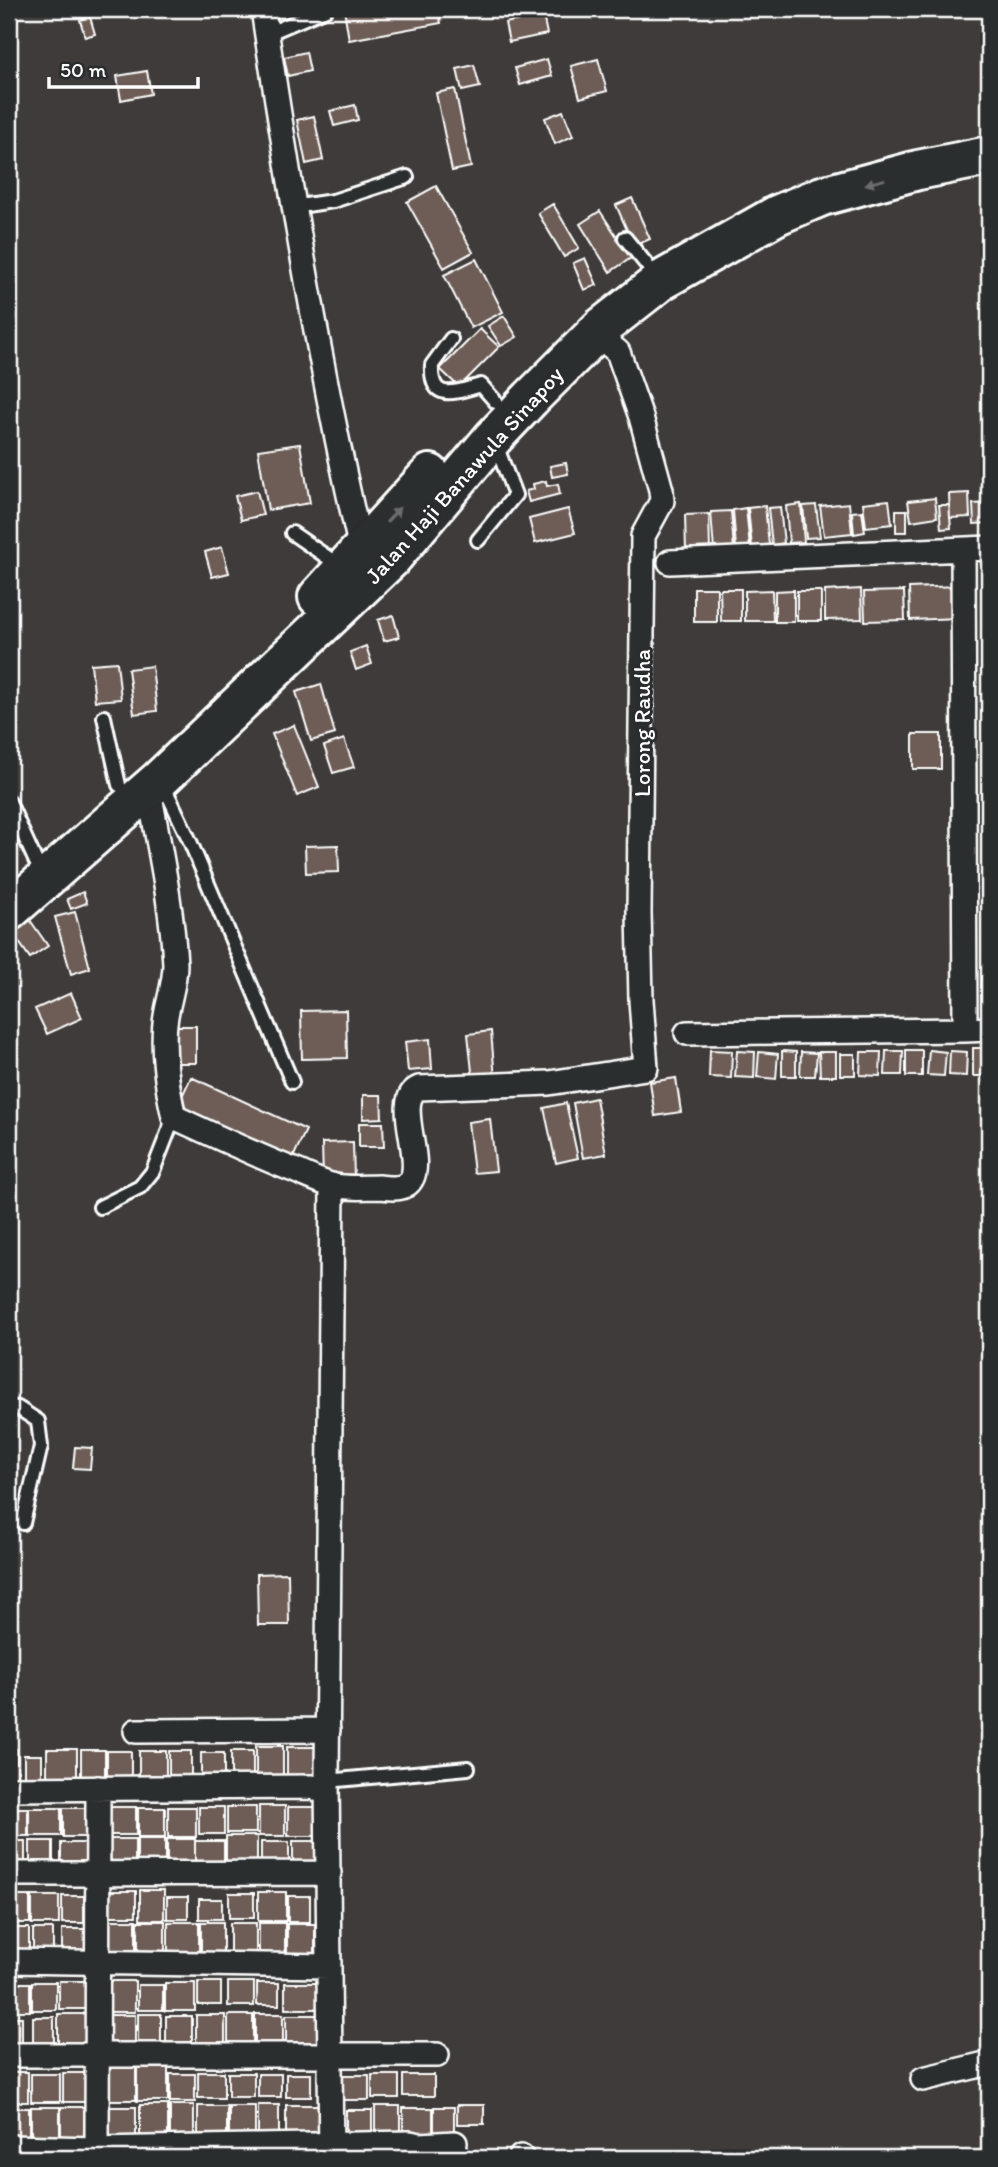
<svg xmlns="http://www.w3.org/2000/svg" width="998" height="2167" font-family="Itim,sans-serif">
<rect width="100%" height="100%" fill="#3e3b3a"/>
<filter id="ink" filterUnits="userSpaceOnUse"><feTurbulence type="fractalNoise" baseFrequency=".0143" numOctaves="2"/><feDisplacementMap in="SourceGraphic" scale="14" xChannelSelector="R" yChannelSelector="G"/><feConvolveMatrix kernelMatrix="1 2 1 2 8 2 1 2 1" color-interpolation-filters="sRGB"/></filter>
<g filter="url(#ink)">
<path fill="#6e5d56" stroke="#fff" stroke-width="2" d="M344,9H438L441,23L349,40Z
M543,15L547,34L509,42L505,23Z
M90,17L95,34L85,37L80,20Z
M306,52L310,71L288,76L284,57Z
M547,59L552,76L520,85L515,68Z
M598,59L607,91L580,98L571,66Z
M474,65L480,87L462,91L457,69Z
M147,71L151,94L121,100L117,76Z
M455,89L471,167L452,171L436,93Z
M355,105L358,120L334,126L330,111Z
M563,111L573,136L555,144L545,118Z
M314,116L323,160L306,164L297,120Z
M436,186L473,252L444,268L407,202Z
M632,198L650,239L634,246L616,205Z
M553,204L579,248L564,257L538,213Z
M600,211L631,258L610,272L580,224Z
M585,258L597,285L584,290L573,263Z
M476,259L503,312L471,328L444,275Z
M504,316L517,337L501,346L488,326Z
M480,329L499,347L459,387L440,369Z
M300,444L310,503L268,510L258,450Z
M566,463L568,474L552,477L550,466Z
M546,481L547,486L558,484L560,494L529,502L526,491L534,489L533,484Z
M257,491L263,515L241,520L235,496Z
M969,493L970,517L950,518L949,494Z
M935,498L937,517L911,521L908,501Z
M889,500L892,524L866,527L863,503Z
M849,503L852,533L824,536L820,506Z
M989,503V523L974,524L973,504Z
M801,504L804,542L789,543L786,506Z
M816,505L820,537L806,538L803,506Z
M939,505H949L951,528L941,529Z
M765,506L769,545L752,547L748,508Z
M780,507L784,543L772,545L768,508Z
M746,508L750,547L736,548L733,510Z
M568,509L575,533L535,543L529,519Z
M896,510H907V532H896Z
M731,511L734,549L714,551L711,512Z
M862,511L865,532L854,534L852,512Z
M709,514L710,551L686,552L685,515Z
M222,547L229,573L212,577L205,552Z
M958,586L959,618L910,620L909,588Z
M694,588H717V622H694Z
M720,589H741V621H721Z
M861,589L862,619L825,620V591Z
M772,590L773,621H745V591Z
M794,590V622H775V591Z
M797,591H821V621H797Z
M904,591L905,620L865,621L864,592Z
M393,615L399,637L384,641L378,620Z
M366,646L372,664L356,670L350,652Z
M117,662L121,699L95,701L91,664Z
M152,666L157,711L134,714L128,669Z
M321,684L335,734L311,741L296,692Z
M294,725L319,787L297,796L272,734Z
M913,734H941V769H913Z
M344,739L354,767L333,773L324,746Z
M338,845L339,872L306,873L305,846Z
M83,892L87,903L71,909L67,899Z
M75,912L90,968L71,974L55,917Z
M30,920L48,946L30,958L12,932Z
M71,993L82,1018L47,1034L35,1009Z
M346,1010L347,1058L302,1059L301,1011Z
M176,1026H196V1063H175Z
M491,1031L495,1079L473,1081L468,1034Z
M430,1039L432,1069L408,1071L405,1042Z
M973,1048H989V1076H973Z
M710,1050L732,1051L731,1078L709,1077Z
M906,1050H922V1076H906Z
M929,1050L946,1052L944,1076L927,1075Z
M737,1051L755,1052L754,1078L735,1077Z
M782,1051L796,1052V1076H782Z
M886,1051H903L902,1075H885Z
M950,1051L967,1052L966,1076L949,1075Z
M759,1052L778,1054L776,1079L757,1077Z
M801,1052L817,1053L815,1076H800Z
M819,1052H836V1076H820Z
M861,1052H881L880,1076L860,1075Z
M840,1054H855V1075H840Z
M191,1077L306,1130L291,1162L176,1109Z
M676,1078L681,1112L655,1116L650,1082Z
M363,1095H381L382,1118L363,1119Z
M596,1098L606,1154L583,1158L573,1103Z
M566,1103L578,1158L556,1163L544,1108Z
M490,1119L496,1171L474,1173L468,1122Z
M359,1123H383L384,1147H359Z
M353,1142L354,1178L323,1179L322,1143Z
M75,1447L92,1448L90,1469L73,1468Z
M288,1573L289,1625H258L257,1574Z
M256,1746H283V1781H256Z
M287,1747H318V1779H287Z
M9,1749H17V1784H9Z
M47,1749H77V1783H47Z
M81,1750H105V1780H81Z
M107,1751H131V1779H107Z
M139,1751H166V1779H139Z
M169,1751H191V1784H169Z
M231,1751H253V1781H231Z
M201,1753H224V1779H201Z
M24,1755H42V1780H24Z
M259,1806H285V1836H259Z
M107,1807H136V1835H107Z
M168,1807H196V1837H168Z
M199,1807H224V1834H199Z
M227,1807H256V1833H227Z
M288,1807H316V1836H288Z
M9,1808H28V1836H9Z
M29,1808H61V1836H29Z
M63,1808H88V1837H63Z
M138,1808H165V1837H138Z
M226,1836H257V1870H226Z
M107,1839H135V1868H107Z
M137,1839H165V1868H137Z
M167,1839H195V1868H167Z
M9,1841H25V1869H9Z
M30,1841H53V1868H30Z
M195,1841H224V1870H195Z
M293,1841H321V1870H293Z
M261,1842H289V1870H261Z
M61,1843H89V1869H61Z
M140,1890H164V1920H140Z
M109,1891H136V1916H109Z
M258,1892H286V1921H258Z
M229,1893H254V1918H229Z
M9,1896H30V1923H9Z
M32,1896H59V1924H32Z
M62,1896H84V1923H62Z
M288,1896H310V1922H288Z
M167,1897H188V1919H167Z
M199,1899H222V1919H199Z
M108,1920H136V1954H108Z
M138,1921H165V1956H138Z
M168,1922H199V1955H168Z
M201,1922H223V1958H201Z
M230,1923H256V1959H230Z
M259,1923H285V1955H259Z
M287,1924H315V1955H287Z
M9,1928H29V1958H9Z
M33,1929H53V1954H33Z
M62,1929H85V1956H62Z
M59,1981H88V2009H59Z
M109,1981H135V2012H109Z
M32,1982H56V2010H32Z
M198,1982H221V2005H198Z
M228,1982H254V2006H228Z
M9,1983H30V2011H9Z
M165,1983H195V2011H165Z
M257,1983H279V2005H257Z
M285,1983H320V2009H285Z
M138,1985H163V2010H138Z
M58,2014H88V2047H58Z
M138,2014H161V2047H138Z
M255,2014H283V2050H255Z
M108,2015H135V2047H108Z
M196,2015H225V2049H196Z
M228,2015H253V2049H228Z
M286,2015H319V2050H286Z
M166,2016H192V2048H166Z
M9,2017H22V2051H9Z
M33,2017H54V2048H33Z
M105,2066H136V2100H105Z
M137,2067H168V2101H137Z
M9,2072H28V2102H9Z
M198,2072H224V2098H198Z
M63,2073H87V2102H63Z
M228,2073H254V2097H228Z
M31,2074H60V2102H31Z
M170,2074H195V2102H170Z
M258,2074H281V2097H258Z
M286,2074H311V2097H286Z
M343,2075H369V2100H343Z
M372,2075H399V2098H372Z
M403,2075H434V2096H403Z
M140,2105H168V2139H140Z
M170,2105H194V2139H170Z
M258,2105H279V2139H258Z
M286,2105H322V2140H286Z
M457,2105H484V2124H457Z
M198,2106H227V2139H198Z
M229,2106H255V2141H229Z
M375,2106H400V2141H375Z
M31,2107H60V2141H31Z
M61,2107H84V2140H61Z
M107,2107H136V2140H107Z
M434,2107H454V2136H434Z
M9,2108H29V2141H9Z
M403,2108H433V2135H403Z
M346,2110H372V2141H346Z
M562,2153H598V2158H562Z"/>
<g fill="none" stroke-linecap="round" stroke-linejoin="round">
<g stroke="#fff" stroke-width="18">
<path id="service" d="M267,34L326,9
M293,207L333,201L407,177
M625,238L647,265
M451,339L432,365C430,404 456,392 481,385L496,402
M292,533L340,566
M478,540L515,495L496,445
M104,717L119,785
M162,782L189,839L292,1082
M9,802L36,862
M100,1207L140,1187L153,1171L174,1117
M9,1407L18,1408L38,1421L41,1446L23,1523
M327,1781L468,1768"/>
</g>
<g stroke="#fff" stroke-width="28">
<path id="minor" d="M263,9C290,190 320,370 361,549
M670,562L989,548
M149,790C159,847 172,905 175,964C175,983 169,998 166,1016C161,1045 167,1088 174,1117C213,1135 251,1153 291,1169C304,1174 318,1181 331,1185C346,1189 364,1187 379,1187C391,1188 406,1191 412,1178C423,1156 393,1099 419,1088L549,1083L646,1068L641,1000L639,913L643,536L662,501L661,490L641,417L618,352L596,334
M965,1030L989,1029
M687,1033L965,1030L963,550
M136,1731L328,1730
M9,1789L312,1787L327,1793
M9,1874L329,1873
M9,1961L329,1966
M9,2055H437
M923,2079L989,2063
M420,2145L455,2143
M9,2147L97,2149L410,2143L420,2145L424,2158
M97,2149L98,1788
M331,2158L327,1781L332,1185
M521,2158V2157"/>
</g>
<g stroke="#fff" stroke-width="44">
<path id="trunk" d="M318,597L430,474
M9,911L160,779L391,559L493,438L531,398L602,327L662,280L777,215L822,196L918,170L989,156"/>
</g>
<use href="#service" stroke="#2a2d2e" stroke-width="12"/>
<use href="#minor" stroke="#2a2d2e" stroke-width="23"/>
<use href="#trunk" stroke="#2a2d2e" stroke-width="38"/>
</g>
<defs><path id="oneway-solid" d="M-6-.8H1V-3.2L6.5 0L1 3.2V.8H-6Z" transform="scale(1.75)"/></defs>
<g fill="#6a6c6d">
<use href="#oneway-solid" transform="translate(875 182) rotate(165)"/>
<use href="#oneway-solid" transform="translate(393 515) rotate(-48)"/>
</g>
</g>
<g text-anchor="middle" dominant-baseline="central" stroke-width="6" stroke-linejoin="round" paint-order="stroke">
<g font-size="23" fill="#fff" stroke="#2a2d2e">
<text transform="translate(464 475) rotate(-48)">Jalan Haji Banawula Sinapoy</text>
<text transform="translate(642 723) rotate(-90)">Lorong Raudha</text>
</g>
</g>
<rect width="998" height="2167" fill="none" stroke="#2a2d2e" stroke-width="35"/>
<rect x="18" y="18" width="963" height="2132" fill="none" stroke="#fff" stroke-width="2.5" filter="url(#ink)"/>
<path d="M49 77v10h149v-10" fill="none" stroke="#ffffff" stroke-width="3.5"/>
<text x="60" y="77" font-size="21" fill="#ffffff" stroke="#2a2d2e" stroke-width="5" paint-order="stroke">50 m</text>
</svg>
